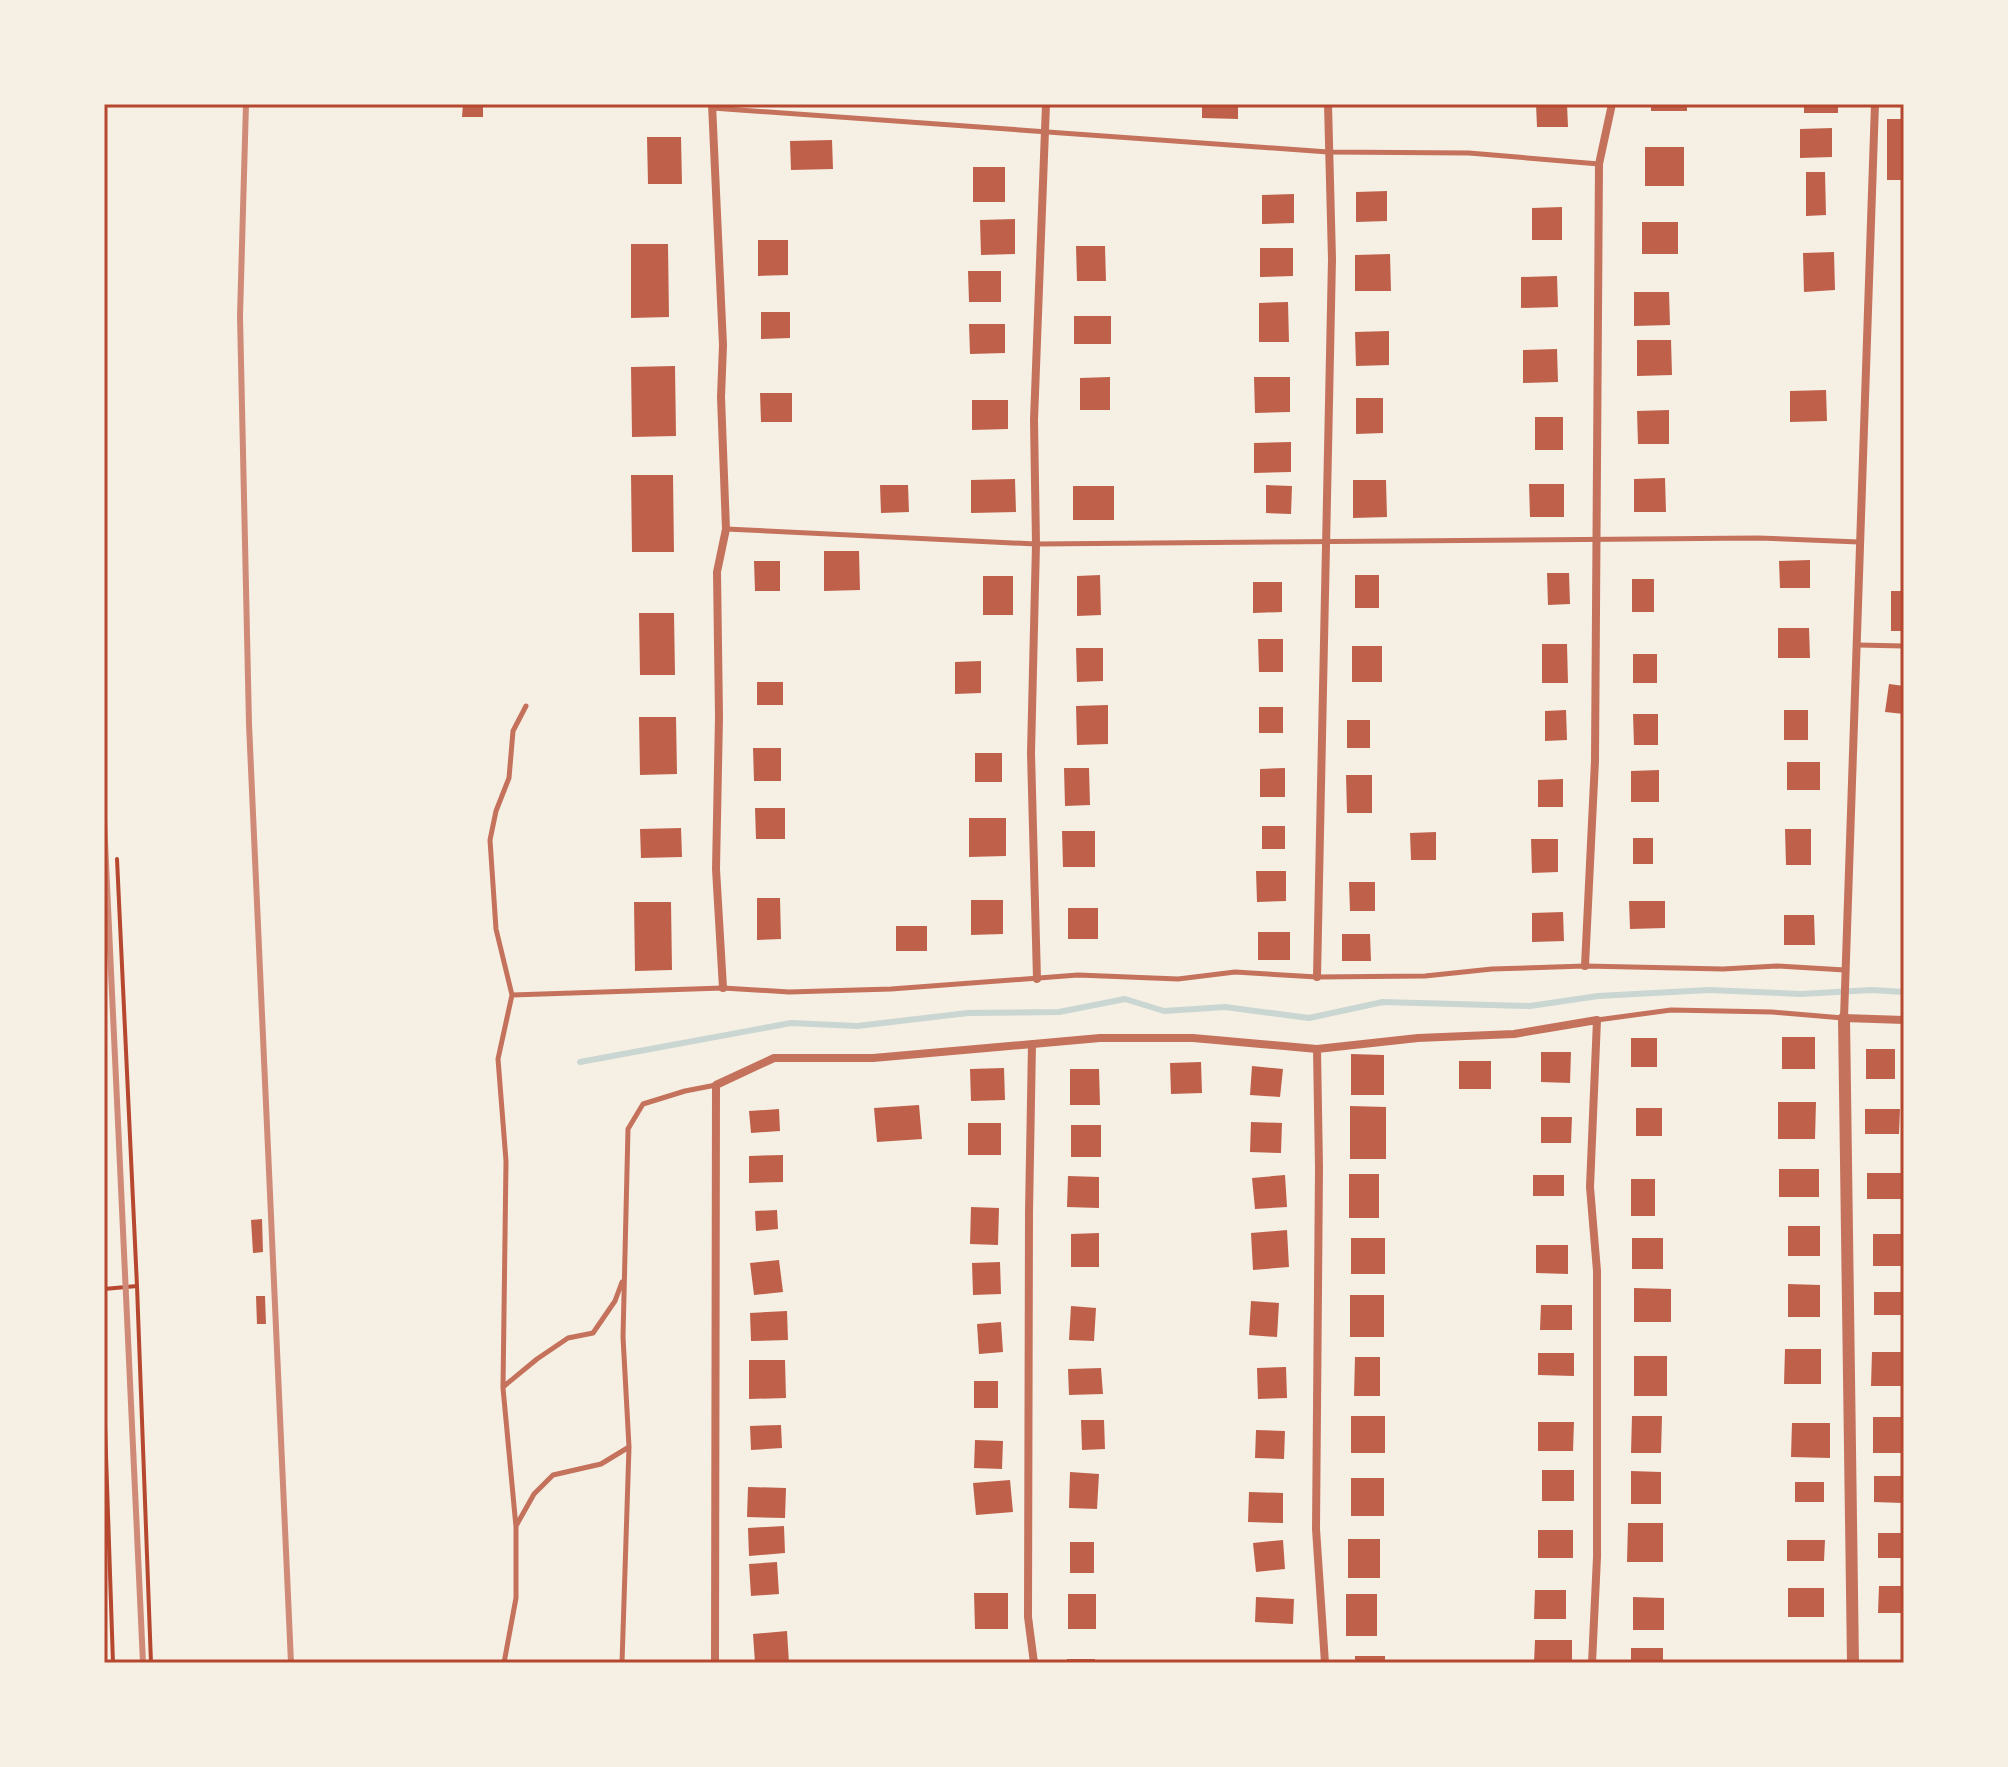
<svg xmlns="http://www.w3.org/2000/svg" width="2008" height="1767" font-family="'IBM Plex Sans',sans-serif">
<rect width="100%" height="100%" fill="#f6efe4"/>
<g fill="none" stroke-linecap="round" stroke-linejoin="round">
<path stroke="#c9d6d2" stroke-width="6" d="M580,1062L791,1023L857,1026L968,1013L1059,1012L1125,999L1164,1011L1225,1007L1309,1018L1383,1002L1530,1006L1598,996L1709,990L1801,994L1872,990L1904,992"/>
</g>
<path fill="#bf614a" d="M463,104H483V117H462Z
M1202,104H1238V119L1202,118Z
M1536,104H1567L1568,127H1537Z
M1651,104H1687V111H1651Z
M1804,104H1838V113H1804Z
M1887,119H1904V180H1887Z
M1832,128V157L1800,158V129Z
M647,137H681L682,184H648Z
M832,140L833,169L791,170L790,141Z
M1645,147H1684V186H1645Z
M973,167H1005V202H973Z
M1806,172H1825L1826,215L1806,216Z
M1387,191V221L1356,222V192Z
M1294,194V223L1262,224V195Z
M1562,207V240H1532V208Z
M1015,219V254L981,255L980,220Z
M1642,222H1678V254H1642Z
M758,240H788V275L758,276Z
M631,244H668L669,317L631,318Z
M1076,246H1105L1106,281H1077Z
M1260,248H1293V276L1260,277Z
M1834,252L1835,290L1804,292L1803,253Z
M1390,254L1391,291H1355V255Z
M968,271H1001V302H969Z
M1557,276L1558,307L1521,308V277Z
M1634,292H1669L1670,325L1634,326Z
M1288,302L1289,342H1259V303Z
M761,312H790V338L761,339Z
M1074,316H1111V344H1074Z
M969,324H1005V353L970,354Z
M1389,331V365L1356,366L1355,332Z
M1637,340H1671L1672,375L1637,376Z
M1557,349L1558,382L1523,383V350Z
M675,366L676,436L632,437L631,367Z
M1110,377V410H1080V378Z
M1254,377H1290V412L1255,413Z
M1826,390L1827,421L1790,422V391Z
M760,393H792V422H761Z
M1356,398H1383V433L1356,434Z
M972,400H1008V429L972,430Z
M1669,410V444H1638L1637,411Z
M1535,417H1563V450H1535Z
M1291,442V472L1254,473V443Z
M631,475H673L674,552H632Z
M1665,478L1666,512H1634V479Z
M1015,479L1016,512L971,513V480Z
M1353,480H1386L1387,517L1353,518Z
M1529,484H1564V517H1530Z
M880,485H908L909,512L881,513Z
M1266,485L1292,486L1291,514L1266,513Z
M1073,486H1114V520H1073Z
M824,551H859L860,590L824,591Z
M1810,560V588H1780L1779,561Z
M754,561H780V591H755Z
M1547,573H1569L1570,604L1548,605Z
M1100,575L1101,615L1077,616V576Z
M1355,575H1379V608H1355Z
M983,576H1013V615H983Z
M1632,579H1654V612H1632Z
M1253,582H1282V612L1253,613Z
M1891,591H1904V631H1891Z
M639,613H674L675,675H640Z
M1778,628H1809L1810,658H1778Z
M1258,639H1283V672H1259Z
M1542,644H1567L1568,683H1542Z
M1352,646H1382V682H1352Z
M1076,648H1103V681L1077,682Z
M1633,654H1657V683H1633Z
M981,661V693L955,694V662Z
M757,682H783V705H757Z
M1889,684L1904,686V714L1885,712Z
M1108,705V744L1077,745L1076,706Z
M1259,707H1283V733H1259Z
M1566,710L1567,740L1545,741V711Z
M1784,710H1808V740H1784Z
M1633,714H1658V745H1634Z
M639,717H676L677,774L640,775Z
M1347,720H1370V748H1347Z
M753,748H781V781H754Z
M975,753H1002V782H975Z
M1787,762H1820V790H1787Z
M1064,768H1089L1090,805L1065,806Z
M1285,768V797H1260V769Z
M1659,770V802H1631V771Z
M1346,775H1372V813H1347Z
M1563,779V807H1538V780Z
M755,808H785V839H756Z
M969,818H1006V856L969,857Z
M1262,826H1285V849H1262Z
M681,828L682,857L641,858L640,829Z
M1785,829H1811V865H1786Z
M1062,831H1095V867H1063Z
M1436,832V860H1411L1410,833Z
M1633,838H1653V864H1633Z
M1531,839H1558V872L1532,873Z
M1256,871H1286V901L1257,902Z
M1349,882H1375V911H1350Z
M757,898H780L781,939L757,940Z
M971,900H1003V934L971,935Z
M1629,901H1665V928L1630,929Z
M634,902H671L672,970L635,971Z
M1068,908H1098V939H1068Z
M1563,912L1564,941L1532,942V913Z
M1784,915H1814L1815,945H1784Z
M896,926H927V951H896Z
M1258,932H1290V960H1258Z
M1342,934H1370L1371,961H1342Z
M1782,1037H1815V1069H1782Z
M1631,1038H1657V1067H1631Z
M1866,1049H1895V1079H1866Z
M1541,1052H1571L1570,1083L1541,1082Z
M1351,1054L1384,1055V1095H1351Z
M1459,1061H1491V1089H1459Z
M1201,1062L1202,1093L1171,1094L1170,1063Z
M1252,1066L1283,1069L1280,1097L1250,1095Z
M1004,1068L1005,1100L971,1101L970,1069Z
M1070,1069H1099L1100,1105H1070Z
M1778,1102H1816L1815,1139H1778Z
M919,1105L922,1139L877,1142L874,1108Z
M1350,1106L1386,1107V1159H1350Z
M1636,1108H1662V1136H1636Z
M779,1109L780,1131L751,1133L749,1111Z
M1865,1109H1900L1899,1134H1865Z
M1541,1117H1572L1571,1143H1541Z
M1251,1122L1282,1123L1281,1153L1250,1152Z
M968,1123H1001V1155H968Z
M1071,1125H1101V1157H1071Z
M783,1155V1182L749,1183V1156Z
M1779,1169H1819V1197H1779Z
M1867,1173H1901V1199H1867Z
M1349,1174H1379V1218H1349Z
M1285,1175L1287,1207L1255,1209L1252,1178Z
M1533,1175H1564V1196H1533Z
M1068,1176L1099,1177V1208L1067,1207Z
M1631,1179H1655V1216H1631Z
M971,1207L999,1208L998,1245L970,1244Z
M777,1210L778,1229L756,1231L755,1211Z
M262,1219L263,1252L253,1253L251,1220Z
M1788,1226H1820V1256H1788Z
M1287,1230L1289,1267L1253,1270L1251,1233Z
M1099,1233V1267H1071V1234Z
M1873,1234H1904V1266H1873Z
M1351,1238H1385V1274H1351Z
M1632,1238H1663V1269H1632Z
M1536,1245H1568V1274L1536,1273Z
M779,1260L783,1292L754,1295L750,1263Z
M1000,1262L1001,1294L973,1295L972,1263Z
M1788,1284L1820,1285V1317H1788Z
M1634,1288L1671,1289V1322H1634Z
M1874,1292H1904V1315H1874Z
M1350,1295H1384V1337H1350Z
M256,1296H265L266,1324H257Z
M1251,1301L1279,1303L1277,1337L1249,1335Z
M1541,1305H1572V1330H1540Z
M1071,1306L1096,1308L1094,1341L1069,1340Z
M787,1311L788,1340L751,1341L750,1313Z
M1001,1322L1003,1352L979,1354L977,1324Z
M1785,1349H1821V1384H1784Z
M1872,1352H1904V1386H1871Z
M1538,1353H1574V1376L1538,1375Z
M1634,1356H1667V1396H1634Z
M1355,1357H1380V1396H1354Z
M749,1360H785L786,1398L749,1399Z
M1286,1367L1287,1398L1258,1399L1257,1368Z
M1101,1368L1103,1394L1069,1395L1068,1369Z
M974,1381H998V1408H974Z
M1351,1416H1385V1453H1351Z
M1632,1416H1662L1661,1453H1631Z
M1873,1417H1904V1453H1873Z
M1081,1420H1104L1105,1449L1082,1450Z
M1538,1422H1574L1573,1451H1538Z
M1792,1423H1830V1458L1791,1457Z
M781,1425L782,1448L751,1450L750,1426Z
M1256,1430L1285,1431L1284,1459L1255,1458Z
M975,1440L1003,1441L1002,1469L974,1468Z
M1542,1470H1574V1501H1542Z
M1631,1471L1661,1472V1504H1631Z
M1070,1472L1099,1474L1097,1509L1069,1508Z
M1874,1476H1902V1503L1874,1502Z
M1351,1478H1384V1516H1351Z
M1010,1480L1013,1512L976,1515L973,1483Z
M1795,1482H1824V1502H1795Z
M748,1487L786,1488L785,1518L747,1517Z
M1249,1492L1283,1493V1523L1248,1522Z
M1628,1523H1663V1562H1627Z
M784,1526L785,1553L749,1556L748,1528Z
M1538,1530H1573V1558H1538Z
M1878,1533H1904V1558H1878Z
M1348,1539H1380V1578H1348Z
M1283,1540L1285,1569L1256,1572L1253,1543Z
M1787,1540H1825L1824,1561H1787Z
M1070,1542H1094V1573H1070Z
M777,1562L779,1594L751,1596L749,1564Z
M1879,1586H1902V1613H1878Z
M1788,1588H1824V1617H1788Z
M1535,1590H1566V1619H1534Z
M974,1593H1008V1629H975Z
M1068,1594H1096V1629H1068Z
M1346,1594H1377V1636H1346Z
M1256,1597L1294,1599L1293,1624L1255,1622Z
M1633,1597L1664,1598V1630H1633Z
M787,1631L789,1663H755L753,1634Z
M1535,1640H1572V1663H1534Z
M1631,1648H1663V1663H1631Z
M1355,1656H1385V1663H1355Z
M1067,1659H1095V1663H1067Z"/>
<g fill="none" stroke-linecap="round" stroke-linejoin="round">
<path stroke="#b5482f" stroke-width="4" d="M117,859L137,1286L151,1663
M104,1289L137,1286
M104,1395L113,1663"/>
<path stroke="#c5725c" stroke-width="5" d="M712,108L1328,152L1469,153L1599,164
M726,529L1036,544L1758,538L1859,542
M1857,645L1904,646
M512,995L723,988L789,992L891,989L1078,975L1178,979L1235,972L1317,977L1425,976L1492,969L1585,966L1723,969L1777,966L1845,970
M1597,1020L1671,1010L1772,1012L1843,1018
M503,1387L537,1359L568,1338L593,1333L615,1301L622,1282
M516,1526L534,1494L553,1475L601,1464L629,1447
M504,1663L516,1598V1527L503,1388L506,1161L498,1059L512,995L496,929L490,840L496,811L509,778L513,731L526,706
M622,1663L629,1447L623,1337L628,1129L643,1104L685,1091L716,1085"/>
<path stroke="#c5725c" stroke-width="8" d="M712,104L723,345L721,397L726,529L717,572L719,717L716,869L723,988
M1875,104L1844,1018L1904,1020
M1585,966L1595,761L1599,164L1612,104
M1317,977L1332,259L1328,104
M1037,979L1031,753L1036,544L1034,420L1046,104
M1032,1044L1029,1212L1028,1617L1034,1663
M1317,1049L1319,1168L1316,1529L1325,1663
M715,1663L716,1085L774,1058H873L1100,1038H1193L1317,1049L1418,1038L1514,1034L1597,1020L1590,1187L1597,1271V1557L1592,1663"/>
<path stroke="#c5725c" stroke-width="12" d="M1844,1018L1853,1663"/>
<path stroke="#cf8b77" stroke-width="6" d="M246,104L240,316L249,724L291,1663
M104,820L143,1663"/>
</g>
<rect width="2008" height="1767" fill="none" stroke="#f6efe4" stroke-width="212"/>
<rect x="106" y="106" width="1796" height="1555" fill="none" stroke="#b5482f" stroke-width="3"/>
</svg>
